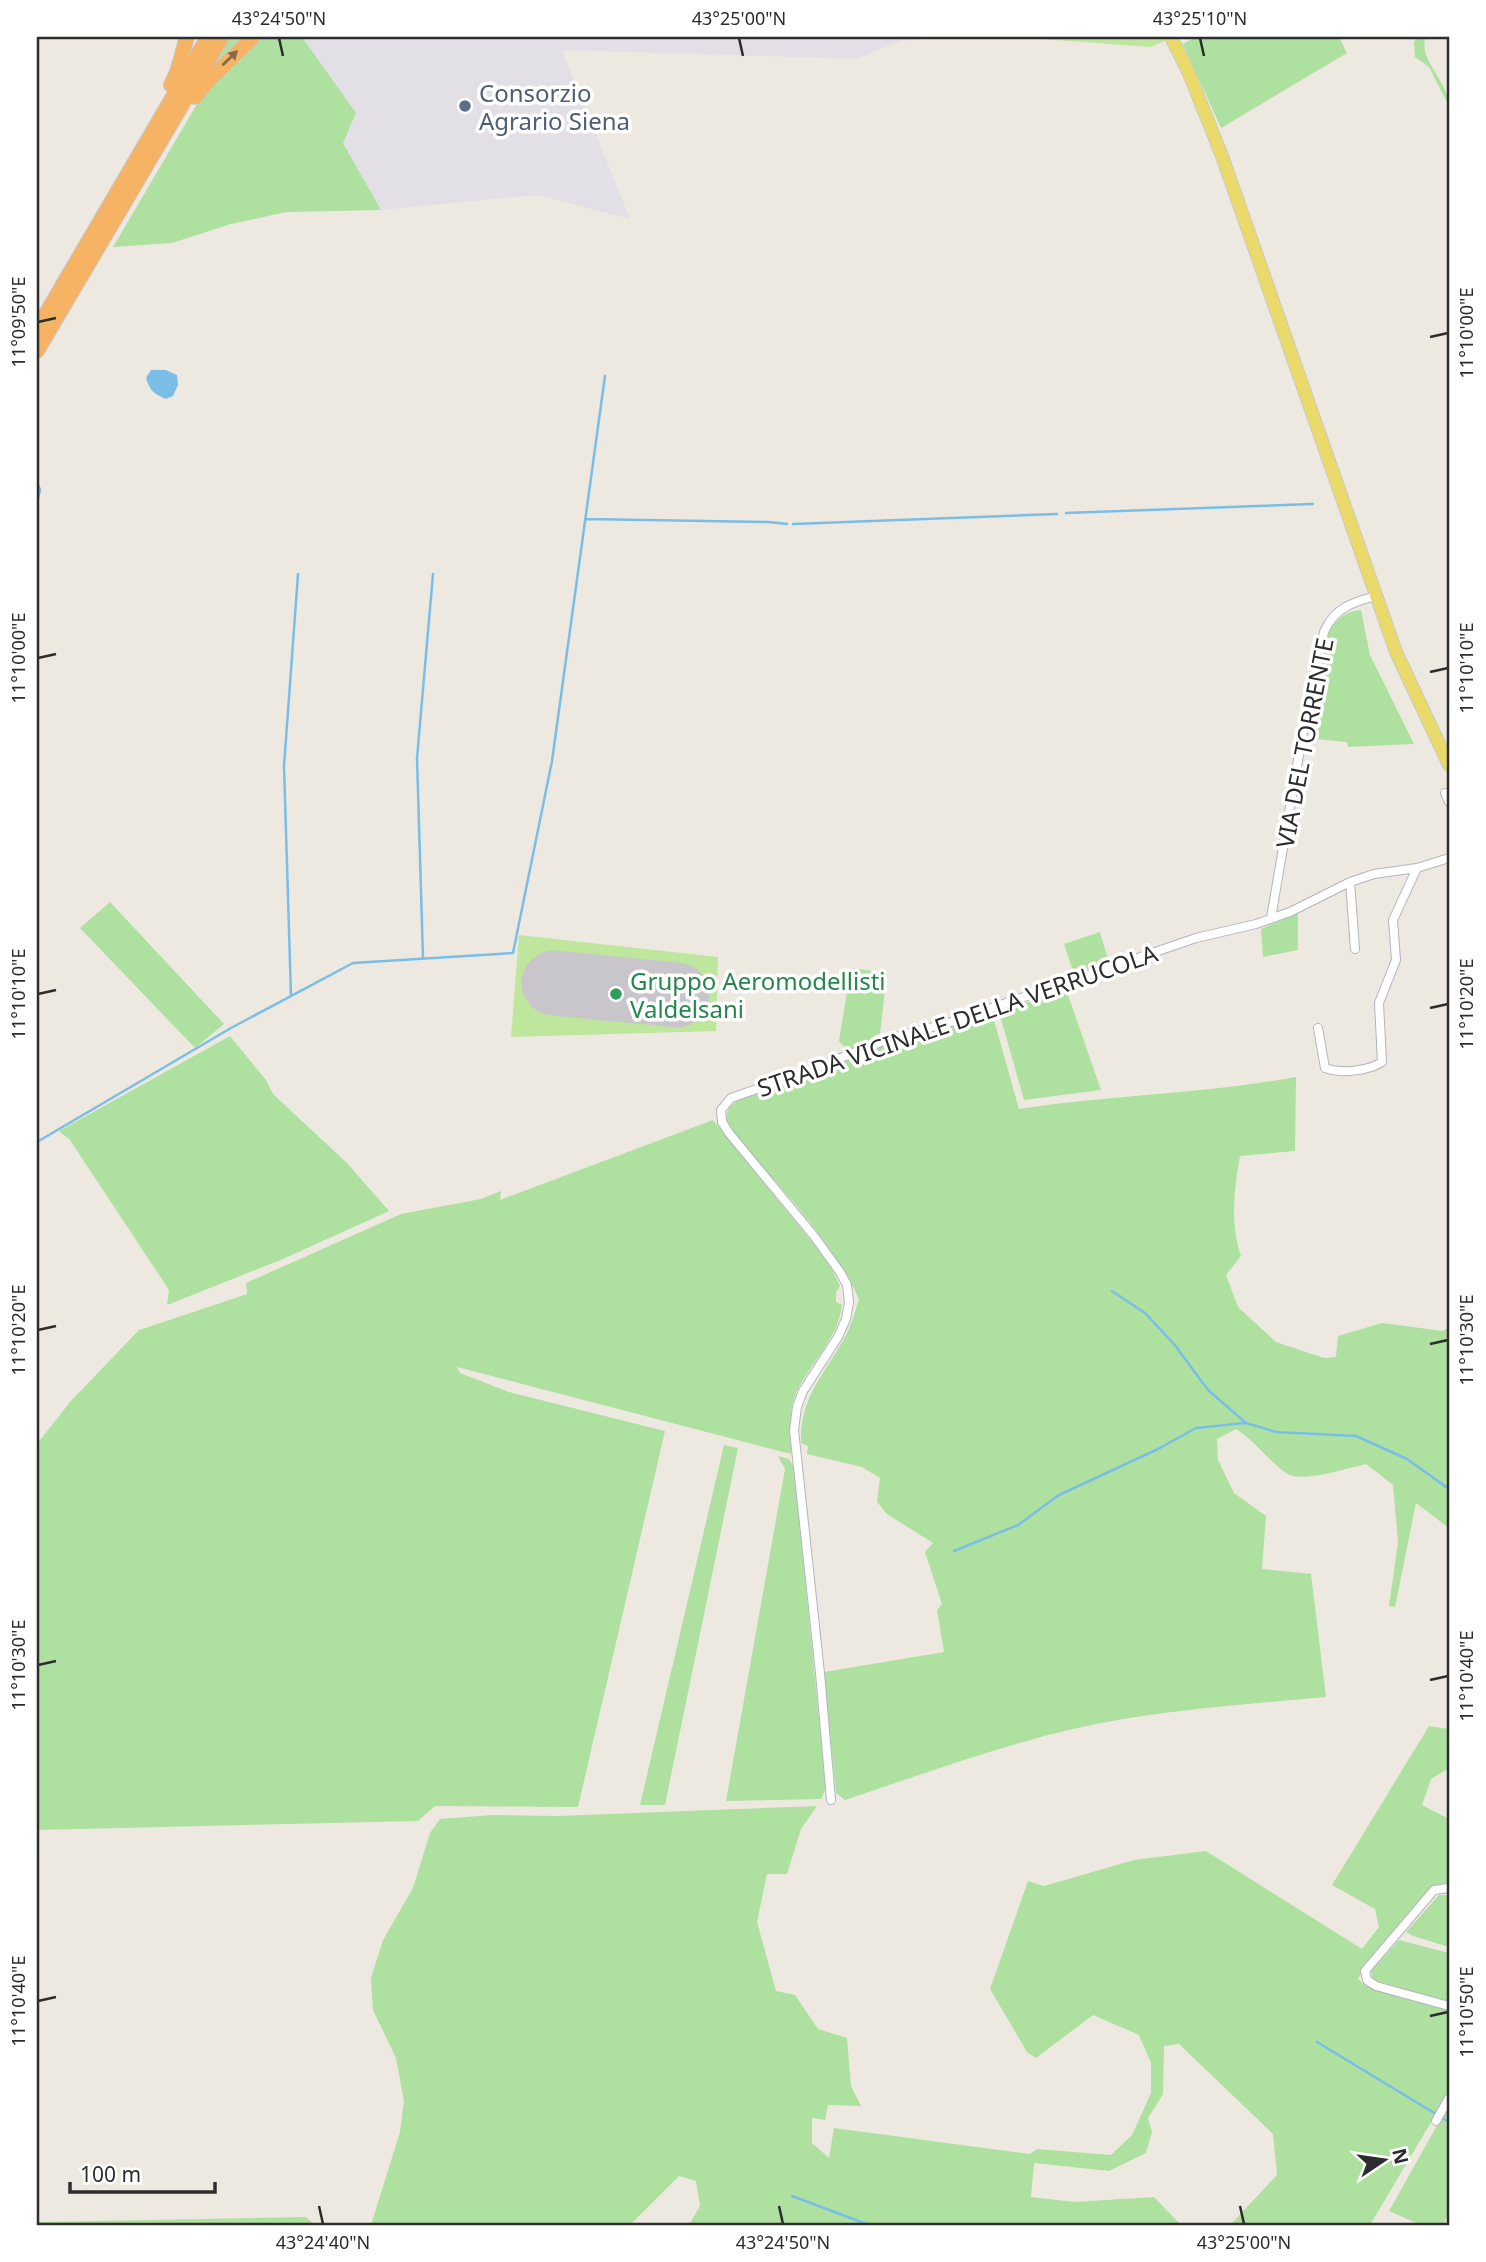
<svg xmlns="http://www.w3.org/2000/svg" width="1486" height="2262" font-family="'Noto Sans',sans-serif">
<rect width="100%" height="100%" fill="#ede9e0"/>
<path fill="#e2e0e6" d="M302,37H914V41L902,40L857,59L562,50L630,219L537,195L381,210L343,143Z"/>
<path fill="#aee0a0" d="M228,37H246L214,67L211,64Z
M263,37H302L356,113L343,143L381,210L287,212L231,224L172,243L113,247L197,104L218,79Z
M1196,37H1339L1347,53L1221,128L1183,44Z
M1416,37H1426C1417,59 1449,81 1449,106L1429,67L1415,57L1414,43Z
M1361,610L1370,655L1414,744L1348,747L1347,742L1316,739L1326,694L1315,691C1321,661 1322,613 1361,610Z
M110,902L224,1024L195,1048L80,928Z
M1298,913V950L1263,957L1261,929Z
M1100,932L1109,963L1074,974L1064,944Z
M851,968L887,973L880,1034L875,1035L874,1040L847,1050L839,1041Z
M1066,989L1101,1090L1024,1100L999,1012Z
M992,1013L1019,1109C1111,1095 1204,1094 1296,1077L1295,1151L1240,1156C1234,1189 1230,1224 1241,1256L1226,1275L1238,1307L1276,1342L1324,1358L1336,1357L1338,1336L1382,1323L1443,1331L1449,1327V1528L1416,1503L1395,1607L1389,1606L1398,1542L1393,1485L1366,1464C1348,1468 1301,1484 1286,1473C1268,1460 1255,1441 1236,1429L1217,1439L1218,1460L1234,1493L1266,1516L1262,1569L1311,1574L1326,1697C1241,1705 1156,1710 1073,1729C996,1747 920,1775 845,1800L836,1793L824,1672L944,1652L937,1610L942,1604L925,1552L933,1543L887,1514L877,1502L880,1478L862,1467L807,1454L808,1446L801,1443C799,1397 826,1373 846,1335C852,1324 855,1311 859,1299C830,1237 777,1185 732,1132L726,1118L729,1107L739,1100L802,1078L874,1049Z
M230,1036L266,1080L273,1094L347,1163L389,1211L283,1259L167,1305L169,1290L70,1140L59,1131Z
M713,1120L829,1263L840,1286L836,1292V1302L842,1305C838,1339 810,1363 796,1393C788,1411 791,1434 791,1454L457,1367L460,1373L509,1392L665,1431L578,1807L435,1806L418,1821L37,1830V1444L70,1402L139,1330L247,1294L246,1283L401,1214L481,1199L501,1191L500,1200Z
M724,1445L738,1448L665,1805H640Z
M778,1456L789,1459L794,1468L826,1788L821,1799L726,1801L785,1469Z
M1429,1726L1449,1729V1768L1431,1779L1422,1805L1449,1819V1882L1431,1887L1392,1935L1369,1959L1358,1979L1366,1986L1449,2009V2092L1370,2225H1212L1232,2223L1277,2175L1273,2134L1179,2044L1164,2046L1163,2094L1148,2118L1152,2132L1146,2153L1109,2171L1034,2163L1031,2197L1074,2202L1154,2197L1181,2225H689L700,2206L696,2181L679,2176L630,2225H371L400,2132L404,2101L396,2058L373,2010L371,1978L383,1940L413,1888L430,1833L440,1819L493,1815L558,1816L817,1806L801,1829L787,1874H767L757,1922L776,1991L795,1995L818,2029L847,2038L851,2086L861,2106L828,2105L825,2120L812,2118V2143L829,2158L834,2128L1030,2154L1037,2149L1111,2155L1132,2135L1151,2093V2063L1139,2035L1093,2015L1036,2058L1027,2052L990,1989L1028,1881L1044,1886L1134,1860L1206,1851L1362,1949L1379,1927L1375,1909L1332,1885Z
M1439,1895H1449V1947L1413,1936L1406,1932Z
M1399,1940L1449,1953V2002L1373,1980L1371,1971Z
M1449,2104V2210L1444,2225H1421L1389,2211Z
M306,2217L315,2225H37V2222Z"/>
<path fill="#bee69d" d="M1016,37H1165L1167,40L1151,47Z
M519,935L718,957L716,1031L511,1037Z"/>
<path fill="#7abee8" d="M151,370H166L177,375L178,385L173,396L166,399C154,394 150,391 146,378Z"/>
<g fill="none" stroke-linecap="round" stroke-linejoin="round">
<path stroke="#7abee8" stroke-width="2.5" d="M37,482L40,490L37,502
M1066,513L1313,504
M586,519L769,522L787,524
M793,524L1057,514
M423,958L417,758L433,574
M291,996L284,766L298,574
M37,1142L231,1028L353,963L513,953L552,761L605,376
M1112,1291L1145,1313L1174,1344L1208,1390L1246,1423L1276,1432L1356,1436L1407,1459L1449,1489
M954,1551L1018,1525L1059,1495L1158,1449L1196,1428L1245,1423
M1317,2042L1449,2122
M792,2196L869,2225"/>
<path stroke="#c8c6ca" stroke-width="65" d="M554,983L677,995"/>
<g stroke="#b3b4bf" stroke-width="10">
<path id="minor" d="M1445,793L1449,802
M1350,882L1355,949
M1271,918L1302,737L1324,632C1334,608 1353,602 1376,596
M1318,1028L1325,1068C1341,1074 1368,1071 1382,1062L1379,1003L1396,960L1393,920L1417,868
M831,1800L820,1673L794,1430L797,1407L803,1391L838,1337L846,1319L849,1302L847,1285L840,1272L814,1236L729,1133L722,1122L721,1110L731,1098L803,1073L888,1039L951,1022L1196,938L1256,924L1290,912L1350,882L1374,874L1417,868L1449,858
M1449,1888L1434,1890L1365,1971L1367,1980L1376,1986L1449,2006
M1436,2121L1449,2098"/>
</g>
<g stroke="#c8c8c8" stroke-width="14">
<path id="primary" d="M1171,37L1188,71L1222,156L1396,652L1449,765"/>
</g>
<g stroke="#c8c8c8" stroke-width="16">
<path id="motorway" d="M171,85L177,72L187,37
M195,97L209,80L253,37
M37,329L208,37
M37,351L222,37"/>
</g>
<use href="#minor" stroke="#fff" stroke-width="8"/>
<use href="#primary" stroke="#e9da69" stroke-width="12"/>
<use href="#motorway" stroke="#f5b363" stroke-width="14"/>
</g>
<defs><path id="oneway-solid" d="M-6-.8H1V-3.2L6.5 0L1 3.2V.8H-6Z" transform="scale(1.75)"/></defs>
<use fill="#876945" href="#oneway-solid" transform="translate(230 58) rotate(-44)"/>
<path fill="none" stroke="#2d2d2d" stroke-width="2.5" d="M279,38L283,56M739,38L743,56M1200,38L1204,56M38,322L56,318M1430,337L1448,333M38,658L56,654M1430,672L1448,668M38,994L56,990M1430,1008L1448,1004M38,1330L56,1326M1430,1344L1448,1340M38,1665L56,1661M1430,1680L1448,1676M38,2001L56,1997M1430,2016L1448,2012M319,2206L323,2224M779,2206L783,2224M1240,2206L1244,2224"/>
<circle fill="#5c6f8a" stroke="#fff" stroke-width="2.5" cx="465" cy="106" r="7"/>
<circle fill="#2e9e5b" stroke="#fff" stroke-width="2.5" cx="616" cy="994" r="7"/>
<g text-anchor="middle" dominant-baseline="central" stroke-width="7" stroke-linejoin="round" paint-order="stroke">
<g font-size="24" fill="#4e5e75" stroke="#fff" text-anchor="start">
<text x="479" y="92">Consorzio<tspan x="479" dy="28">Agrario Siena</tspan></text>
</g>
<g font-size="24" fill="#2d2d2d" stroke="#fff">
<text transform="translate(1304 743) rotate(-79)">VIA DEL TORRENTE</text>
<text transform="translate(957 1020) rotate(-19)">STRADA VICINALE DELLA VERRUCOLA</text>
</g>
<g font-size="24" fill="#27864d" stroke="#fff" text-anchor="start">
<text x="630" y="980">Gruppo Aeromodellisti<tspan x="630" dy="28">Valdelsani</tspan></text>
</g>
</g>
<rect width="1486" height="2262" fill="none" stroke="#ffffff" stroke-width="77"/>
<g transform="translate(1384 2160) rotate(77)" stroke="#ffffff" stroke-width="5" paint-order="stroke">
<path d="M0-5L12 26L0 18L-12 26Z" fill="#2d2d2d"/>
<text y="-10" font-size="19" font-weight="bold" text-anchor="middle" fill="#2d2d2d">N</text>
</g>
<path d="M70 2182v10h145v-10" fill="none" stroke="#2d2d2d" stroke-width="3.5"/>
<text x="80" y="2182" font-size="21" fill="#2d2d2d" stroke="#ffffff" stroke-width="5" paint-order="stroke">100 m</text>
<rect x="38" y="38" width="1410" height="2186" fill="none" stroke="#2d2d2d" stroke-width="2.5"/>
<g font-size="18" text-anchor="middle" fill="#2d2d2d">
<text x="279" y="25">43°24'50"N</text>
<text x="739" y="25">43°25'00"N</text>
<text x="1200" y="25">43°25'10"N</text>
<text transform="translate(19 322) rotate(-90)" y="6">11°09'50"E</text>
<text transform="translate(1467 333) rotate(-90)" y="6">11°10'00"E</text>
<text transform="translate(19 658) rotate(-90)" y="6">11°10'00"E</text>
<text transform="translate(1467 668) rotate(-90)" y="6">11°10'10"E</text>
<text transform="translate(19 994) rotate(-90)" y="6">11°10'10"E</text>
<text transform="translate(1467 1004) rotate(-90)" y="6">11°10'20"E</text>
<text transform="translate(19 1330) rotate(-90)" y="6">11°10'20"E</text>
<text transform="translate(1467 1340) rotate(-90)" y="6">11°10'30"E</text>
<text transform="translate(19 1665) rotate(-90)" y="6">11°10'30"E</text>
<text transform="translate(1467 1676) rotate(-90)" y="6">11°10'40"E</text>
<text transform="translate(19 2001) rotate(-90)" y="6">11°10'40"E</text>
<text transform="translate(1467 2012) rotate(-90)" y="6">11°10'50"E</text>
<text x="323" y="2249">43°24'40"N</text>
<text x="783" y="2249">43°24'50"N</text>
<text x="1244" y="2249">43°25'00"N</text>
</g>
</svg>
